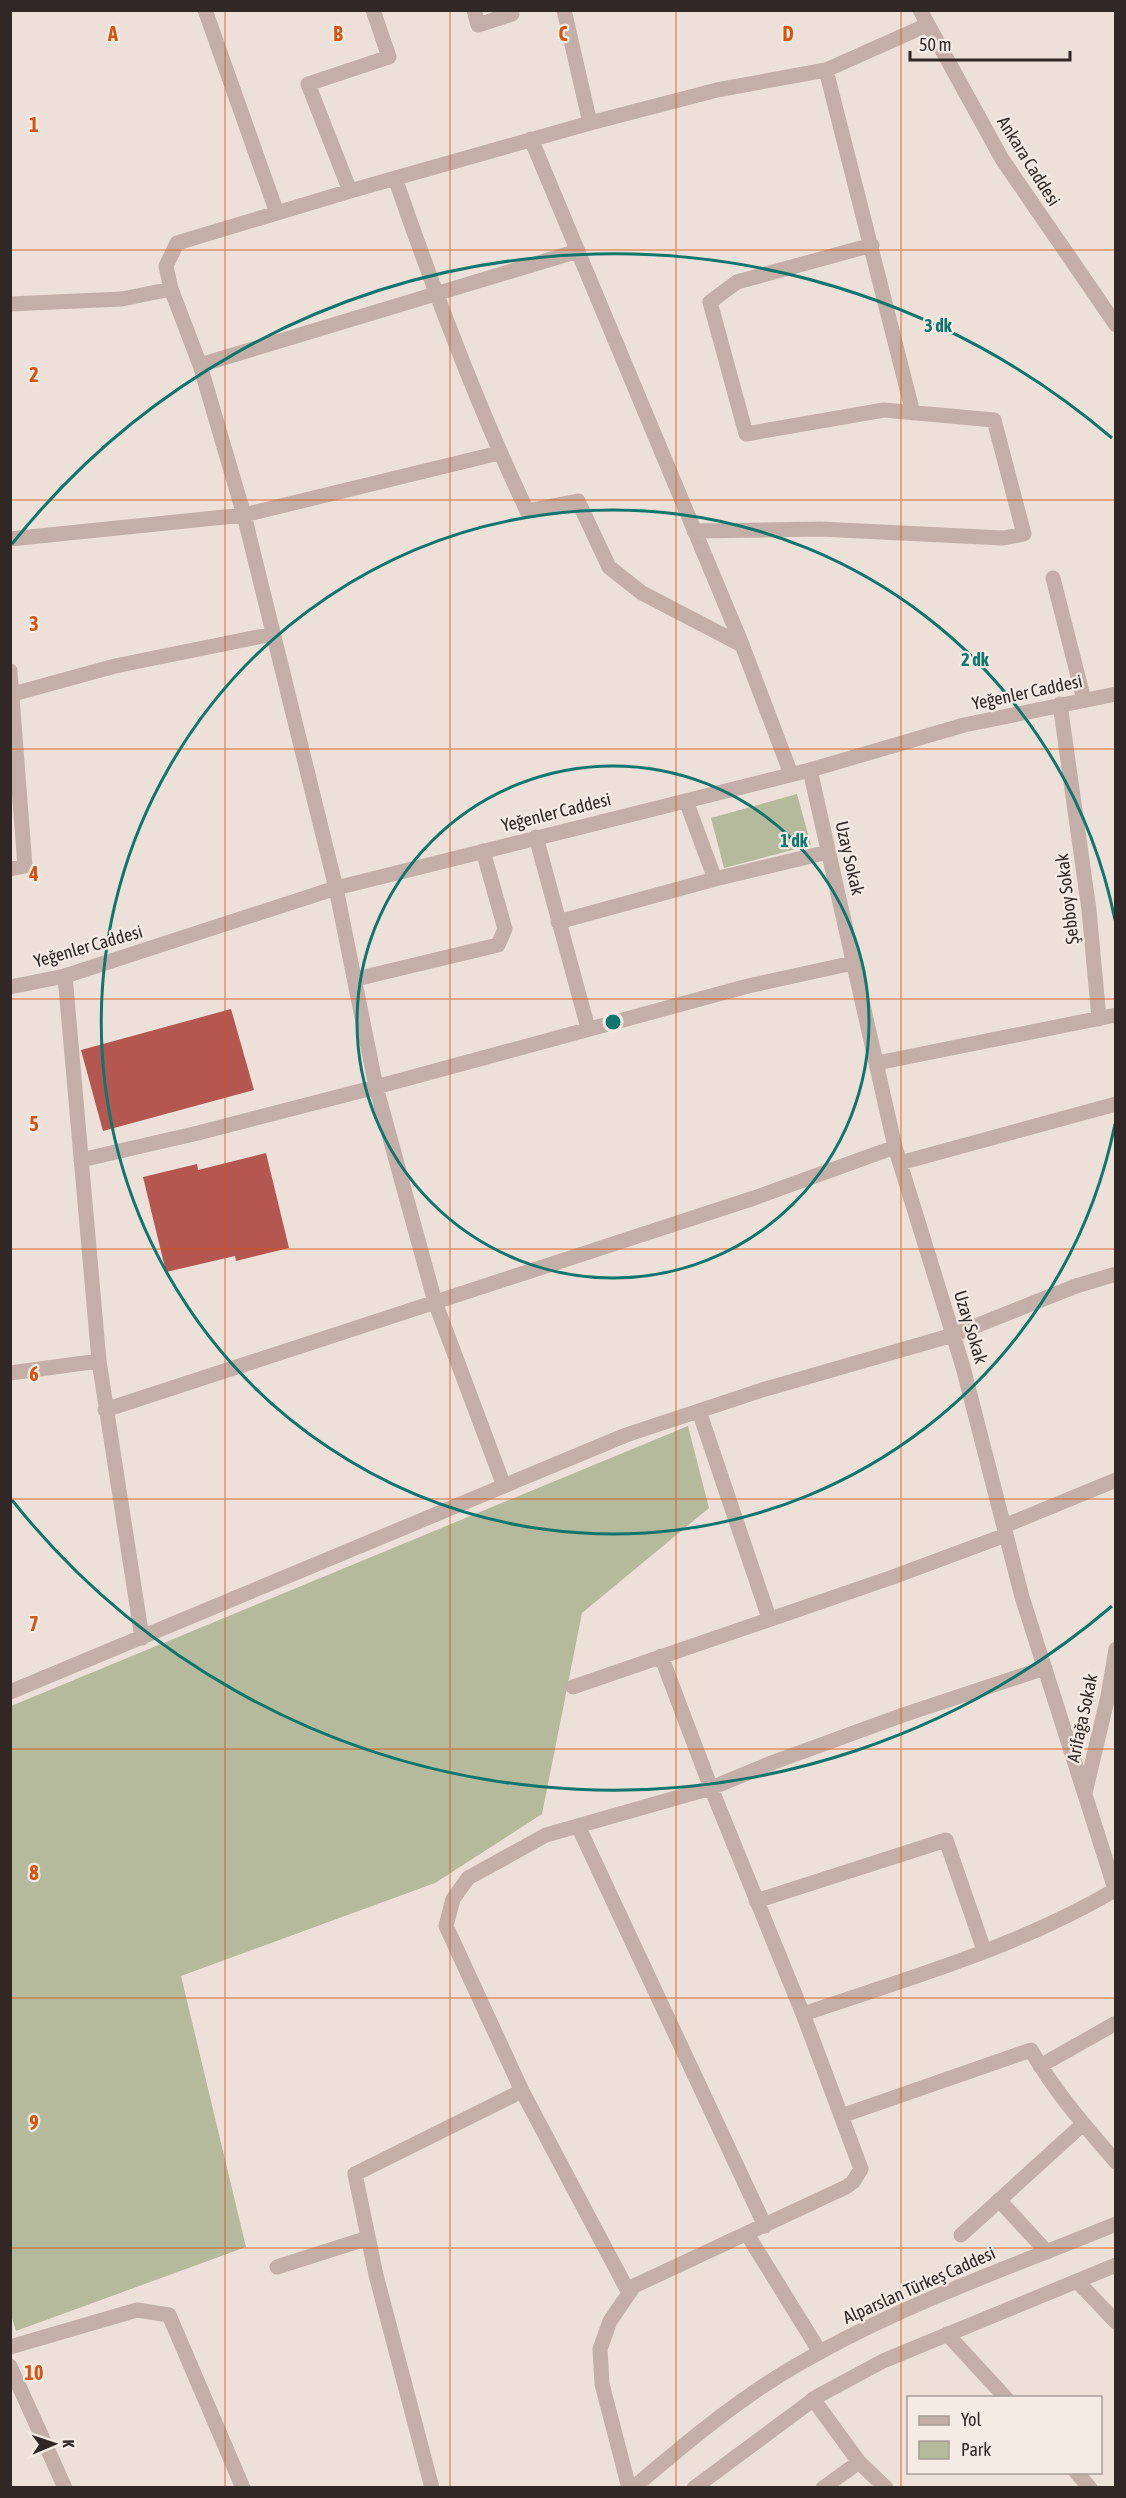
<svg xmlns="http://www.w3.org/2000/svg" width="1126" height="2498" font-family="'Asap Condensed',sans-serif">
<rect width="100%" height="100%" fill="#ede0d9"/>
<path fill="#b5ba9c" d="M797,794L811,845L724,868L711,818Z
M688,1426L709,1508L582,1613L542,1814L435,1883L181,1976L246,2247L16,2331L11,2315V1706Z"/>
<path fill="#b45750" d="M231,1009L254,1090L103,1131L81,1050Z
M266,1153L289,1248L236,1261L235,1256L166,1272L143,1177L197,1164L198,1170Z"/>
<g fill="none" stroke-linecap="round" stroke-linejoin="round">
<path stroke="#c3afa7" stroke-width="15" d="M205,10L277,213
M474,10L478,25L512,14
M564,10L590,123
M826,70L913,413
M531,139L741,642L791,774
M395,178C434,291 476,403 527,511L578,501L609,567L642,593L742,645
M350,191L308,84L389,57L373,10
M10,304L122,299L171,289
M200,365L578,251
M694,531L820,529L1003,538L1024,534L994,420L884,410L746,434L710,302L737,282L872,245
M10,539L244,515L499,453
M1053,578L1084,700
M10,671L25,866L10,869
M13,694L115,666L273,634
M1060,704L1089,910L1099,1019
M810,770L895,1147L963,1367L1022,1597L1116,1892
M536,837L588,1028
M715,879L828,852
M558,922L715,879L686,801
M853,963L748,986L376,1087L336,888L244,515L200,365L171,289L166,266L177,243L350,191L590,123L717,90L826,70L927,25
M65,976L99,1361L142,1638
M356,979L498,945L505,929L483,851
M877,1063L1116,1015
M81,1160L198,1133L376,1087L435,1302L504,1486
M900,1163L1116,1104
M10,1373L99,1361
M105,1410L754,1198L895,1147
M699,1411L769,1618
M1004,1526L1116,1480
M661,1656L711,1788L803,2014C909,1978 1018,1947 1115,1890
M573,1687L890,1578L1006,1535
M10,1692L626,1435L762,1390L953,1335L1076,1286L1116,1274
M1085,1793L1108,1696L1116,1649
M578,1826L765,2226
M756,1901L946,1840L984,1950
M1040,2066L1116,2023
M841,2116L1031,2050C1054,2091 1086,2127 1116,2162
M999,2200L1047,2252
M747,2234L820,2352
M961,2235L1083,2124
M277,2267L368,2238
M1077,2281L1116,2322
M629,2293L522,2091L446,1926L453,1899L468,1878L546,1835L711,1788L774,1762L903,1715L1045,1668
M947,2334L1006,2398
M10,2347L137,2310L169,2315L243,2488
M10,2366L65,2488
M813,2399L859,2462L886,2488
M1076,2472L1090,2488
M432,2488L376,2275L355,2174L522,2091
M629,2488L602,2384L600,2349L610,2321L634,2286L846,2187L853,2182L861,2169L803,2014
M823,2488L859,2462"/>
<path stroke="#c3afa7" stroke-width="15" d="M920,10L1002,159L1116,325
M10,987L65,976L336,888L810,770L964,725L1116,694
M633,2488C687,2442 743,2395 804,2361C903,2304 1011,2267 1116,2224
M694,2488L818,2396L883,2361L1116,2265"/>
</g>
<path fill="none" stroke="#d6540f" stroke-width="1.5" stroke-opacity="0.55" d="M225,10V2488M450,10V2488M676,10V2488M901,10V2488M10,250H1116M10,500H1116M10,749H1116M10,999H1116M10,1249H1116M10,1499H1116M10,1749H1116M10,1998H1116M10,2248H1116"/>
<g fill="none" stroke="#0f766e" stroke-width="3">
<circle cx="613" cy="1022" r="256"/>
<path d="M1115 1124A512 512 0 1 1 1115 920"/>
<path d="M1112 1606A768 768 0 0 1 12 1500M12 544A768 768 0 0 1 1112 438"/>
</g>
<g text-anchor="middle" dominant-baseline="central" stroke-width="4.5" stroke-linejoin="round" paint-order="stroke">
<g font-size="18" fill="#312826" stroke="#f5ebe5">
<text transform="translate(1029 161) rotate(58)">Ankara Caddesi</text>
<text transform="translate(1027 692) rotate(-12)">Yeğenler Caddesi</text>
<text transform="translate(556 812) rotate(-14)">Yeğenler Caddesi</text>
<text transform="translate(850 858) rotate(77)">Uzay Sokak</text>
<text transform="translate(1067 899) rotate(-97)">Şebboy Sokak</text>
<text transform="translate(88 946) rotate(-16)">Yeğenler Caddesi</text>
<text transform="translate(971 1327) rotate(73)">Uzay Sokak</text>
<text transform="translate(1082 1718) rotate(-78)">Arifağa Sokak</text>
<text transform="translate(919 2285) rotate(-24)">Alparslan Türkeş Caddesi</text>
</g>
</g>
<g font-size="20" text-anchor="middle" font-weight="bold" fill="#d6540f" stroke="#f5ebe5" stroke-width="4.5" stroke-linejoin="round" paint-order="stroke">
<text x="113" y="41">A</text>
<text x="338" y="41">B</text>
<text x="563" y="41">C</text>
<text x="788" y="41">D</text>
<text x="34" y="132">1</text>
<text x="34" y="382">2</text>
<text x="34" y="631">3</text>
<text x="34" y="881">4</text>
<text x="34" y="1131">5</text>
<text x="34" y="1381">6</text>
<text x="34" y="1631">7</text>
<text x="34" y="1880">8</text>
<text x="34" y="2130">9</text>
<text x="34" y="2380">10</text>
</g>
<circle cx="613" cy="1022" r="9" fill="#0f766e" stroke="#f5ebe5" stroke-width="3"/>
<g font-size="18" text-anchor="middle" font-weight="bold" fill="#0f766e" stroke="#f5ebe5" stroke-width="4.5" stroke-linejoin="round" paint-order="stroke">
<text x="938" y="332">3 dk</text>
<text x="975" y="666">2 dk</text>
<text x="794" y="847">1 dk</text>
</g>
<rect width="1126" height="2498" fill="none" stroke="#312826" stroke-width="24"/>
<rect x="907" y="2396" width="195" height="78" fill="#f5ebe5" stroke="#a79d99" stroke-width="1.5"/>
<rect x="919" y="2416" width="30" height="9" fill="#c3afa7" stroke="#a79d99" stroke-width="1.5"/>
<text x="961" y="2426" font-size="18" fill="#312826">Yol</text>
<rect x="919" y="2441" width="30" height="18" fill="#b5ba9c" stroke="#a79d99" stroke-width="1.5"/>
<text x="961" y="2456" font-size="18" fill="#312826">Park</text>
<g transform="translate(54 2444) rotate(88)" stroke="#f5ebe5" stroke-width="4.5" paint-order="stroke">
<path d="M0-4.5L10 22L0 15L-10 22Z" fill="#312826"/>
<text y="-9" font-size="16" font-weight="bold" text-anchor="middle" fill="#312826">K</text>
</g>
<path d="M910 51v9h160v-9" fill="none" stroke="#312826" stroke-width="3"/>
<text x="919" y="51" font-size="18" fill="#312826" stroke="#f5ebe5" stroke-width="4.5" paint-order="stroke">50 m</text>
</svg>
